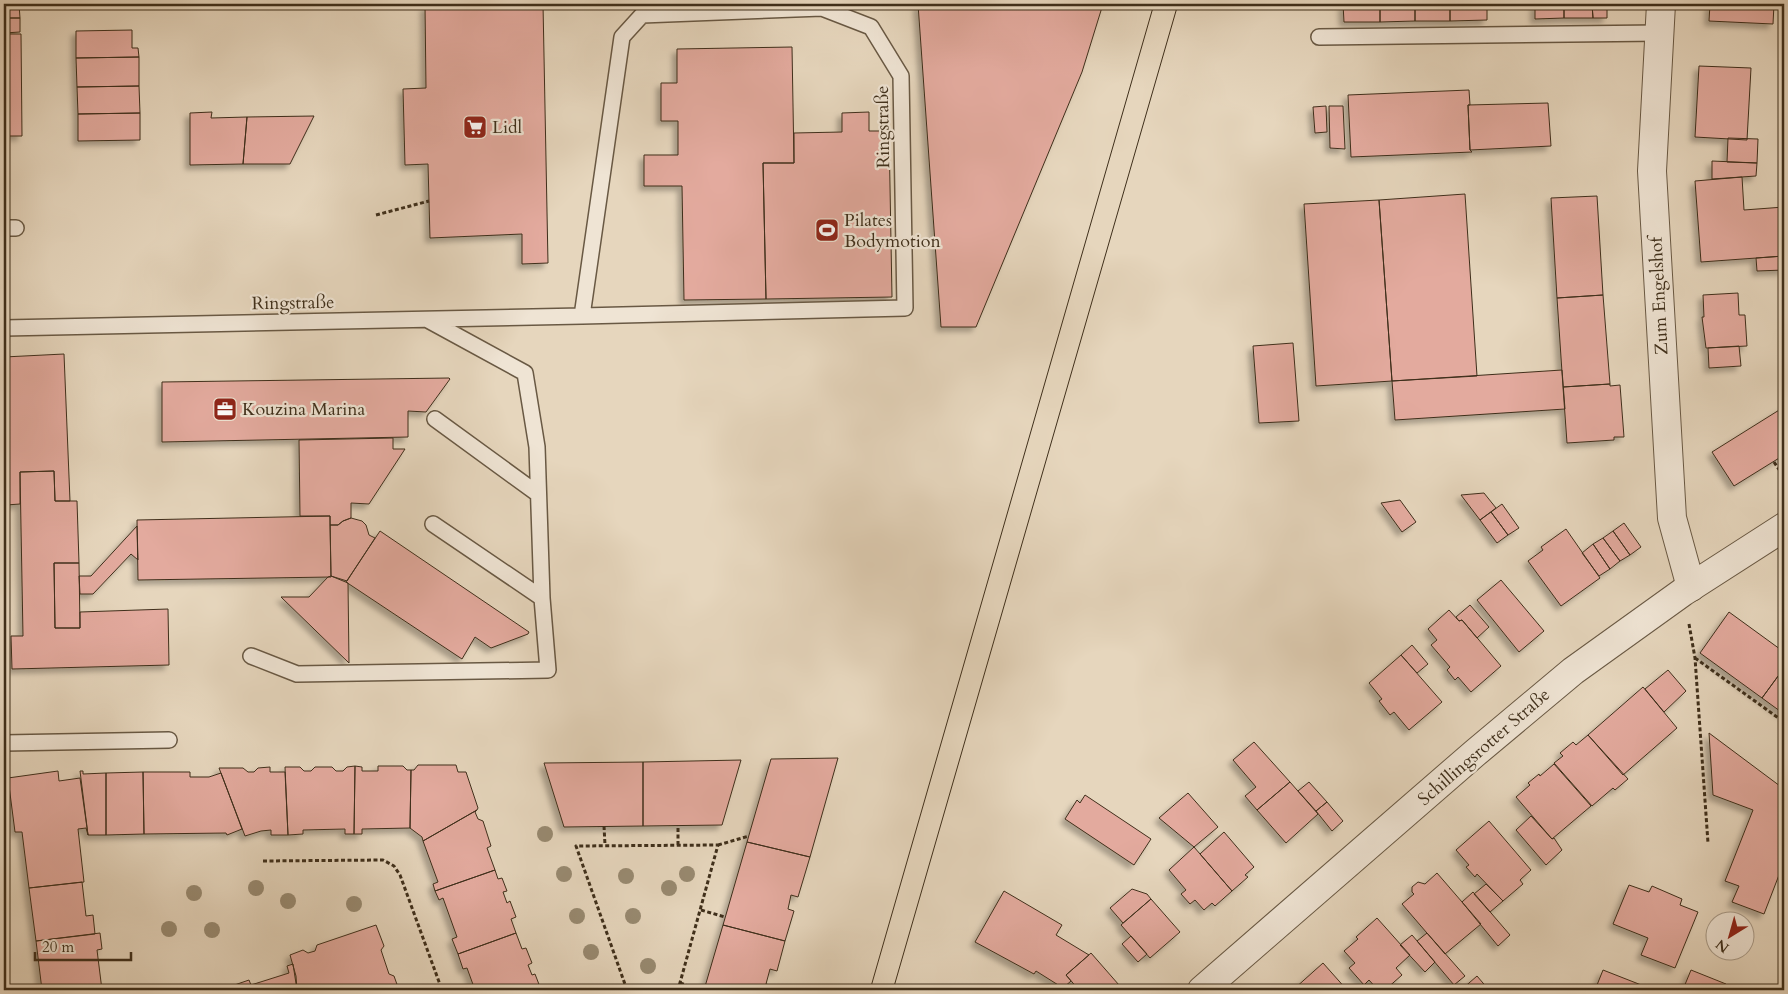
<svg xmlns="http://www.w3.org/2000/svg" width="1788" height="994" font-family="Cardo,serif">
<defs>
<filter id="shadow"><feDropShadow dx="-4.5" dy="4.5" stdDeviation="2.5" flood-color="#0004"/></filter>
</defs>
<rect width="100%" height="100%" fill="#e6d6bd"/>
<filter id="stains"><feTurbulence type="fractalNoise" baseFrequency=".004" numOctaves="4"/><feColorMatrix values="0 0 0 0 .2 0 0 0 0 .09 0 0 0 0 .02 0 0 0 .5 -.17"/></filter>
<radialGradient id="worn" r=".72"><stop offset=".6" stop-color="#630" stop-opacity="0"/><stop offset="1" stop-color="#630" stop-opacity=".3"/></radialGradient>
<path fill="#e3aa9e" stroke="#3f2f1b" filter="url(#shadow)" d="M4,4H19L20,18H4Z
M501,4H543L548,263L522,264V234L430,238L428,164L405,165L403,89L426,88L425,6Z
M918,4H1103L1082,72L976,327H941Z
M1343,4H1380V22H1344Z
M1380,4H1415V21L1380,22Z
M1415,4H1450V21H1415Z
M1450,4H1487V20L1450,21Z
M1535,4H1564V18L1535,19Z
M1564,4H1592L1593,18H1564Z
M1592,4H1607V18H1593Z
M1710,4H1774L1773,24L1709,21Z
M4,18H20V32L4,33Z
M132,30V48H138L139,57L76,58V31Z
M4,34H21L22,136H4Z
M792,47L794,163H763L766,299L684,300L682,186H644V155H678V121H661V83H677V49Z
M139,57V86L77,87L76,58Z
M1699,66L1751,68L1747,140L1695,137Z
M139,86L140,113L78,114L77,87Z
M1469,90L1470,105H1468L1470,150L1472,152L1351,157L1348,95Z
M1548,103L1551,146L1470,150L1468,105Z
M1326,106L1327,132L1315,133L1313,107Z
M1329,106H1343L1345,149L1330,148Z
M212,112L211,118L247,117L243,164L190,165V113Z
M869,112V131H889L892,297L766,299L763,163H794V133L842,132V113Z
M140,113V140L78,141V114Z
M314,116L290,164H243L247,117Z
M1728,138L1758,139L1757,163L1727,162Z
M1712,161L1757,163L1756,176L1712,179Z
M1742,177L1744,210L1784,207V256L1701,262L1695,181Z
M1465,194L1477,376L1392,381L1379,200Z
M1597,196L1603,295L1557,298L1551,198Z
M1379,200L1392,381L1316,386L1304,204Z
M1784,256V270L1757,271L1756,258Z
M1738,293L1739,315H1745L1747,346L1706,348L1702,317H1704L1703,295Z
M1603,295L1610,384L1563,387L1557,298Z
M1293,343L1299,421L1259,423L1253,346Z
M1739,346L1741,366L1709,368L1708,348Z
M64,354L70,501H55L54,471L20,472V504L6,505L4,357Z
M1562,370L1565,409L1395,420L1392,381Z
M449,378L450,379L426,412L408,411V437L162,442V382Z
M1610,384V386L1620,385L1624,437H1614V440L1567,443L1563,387Z
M1784,407V455L1734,486L1712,452Z
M393,438V449H405L369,504L351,503V518L343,521L338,525H330V516H300L299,440Z
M54,471L55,501H77L79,563H54L55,628H80V612L168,609L169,665L12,669L11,636H23L20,472Z
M1484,493L1496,508L1480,520L1461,495Z
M1400,500L1416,522L1402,532L1381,503Z
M1502,504L1519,528L1508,535L1491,512Z
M1491,512L1508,535L1497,543L1480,520Z
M330,516L331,577L138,580L137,520Z
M351,518L362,521L366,525L369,535L375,538L347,581L331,576L330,525H338L343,521Z
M1624,523L1641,547L1630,555L1613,531Z
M137,526L138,560L131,554L93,594H80L79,576H91Z
M1566,529L1600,578L1561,606L1528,561L1543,550L1541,547Z
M380,531L529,632L528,634L491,648L475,637L462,659L346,582Z
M1613,531L1630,555L1620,561L1603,538Z
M1603,538L1620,561L1610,569L1593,544Z
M1593,544L1610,569L1599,576L1582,553Z
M54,563H79L80,628H55Z
M331,576L348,583L349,663L281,597H309L328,577Z
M1501,580L1544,631L1519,652L1477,600Z
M1470,605L1489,627L1477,638L1462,620L1459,621L1456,617Z
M1449,610L1459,621L1462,620L1501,666L1471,692L1458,677L1455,680L1447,670L1450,667L1431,645L1437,640L1428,629Z
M1729,612L1784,652V668L1762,698L1700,653Z
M1412,645L1428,664L1417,673L1401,655Z
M1401,655L1442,702L1409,730L1394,712L1390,715L1379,701L1382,699L1369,683Z
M1784,668V714L1762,698Z
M1668,670L1686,691L1664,712L1645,689Z
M1643,687L1677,728L1623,775L1588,735Z
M1709,733L1784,789V862L1764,914L1732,902L1739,886L1725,881L1753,810L1713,795Z
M1588,735L1628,779L1615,790L1613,788L1592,806L1554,763L1563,756L1560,753L1573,742L1576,745Z
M1254,742L1290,782L1257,810L1245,796L1256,787L1233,760Z
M838,758L810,857L747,842L771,759Z
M741,760L722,825L643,826V762Z
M643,762V826L564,827L544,763Z
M1554,764L1591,806L1552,839L1516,797L1530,785L1528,783L1539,774L1540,776Z
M418,765H456L458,772H466L478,808L477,810L423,841L422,837L410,828L411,770H414Z
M355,766L362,767V771H378V766H403L407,770H411L410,828L362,829V834H354Z
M355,766L354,834H345V829L303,830V834L288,835L285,767H300L304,771H311L315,767H332L336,771H343L347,767Z
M270,767V772H285L288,835H271V830L261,831L245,836L219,768H243L248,772H254L258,768Z
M58,771L59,781L80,778L88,835L86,828L78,829L84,882L29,888L22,832H15L8,778Z
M80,771H83V774L106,773V835H88Z
M143,772L144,834L106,835V773Z
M143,772H190V777H209L221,773L242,829L227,835L226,833L144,834Z
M1290,782L1318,814L1286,843L1257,810Z
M1309,782L1327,802L1316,811L1298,791Z
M1188,793L1218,827L1194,847L1159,818Z
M1085,795L1151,839L1134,865L1065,819L1077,800L1080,803Z
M1327,802L1343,821L1332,831L1316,811Z
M477,810L475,812L478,819L483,821L491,846L487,848L495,870L435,891L433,884L438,882L423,841Z
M1531,816L1552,839L1554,838L1562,850L1546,865L1516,830Z
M1489,821L1531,870L1520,880L1523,884L1503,901L1477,874L1475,877L1466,867L1469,865L1456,850Z
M1224,832L1254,867L1245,875L1248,877L1232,891L1200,854Z
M747,842L810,857L798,897L791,895L788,909L794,911L785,941L723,925Z
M1194,847L1232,891L1215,906L1212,903L1204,910L1195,900L1190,904L1181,894L1186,890L1169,870Z
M495,870L498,879L502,878L507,891L503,892L507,903L510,901L516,917L511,919L516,933L458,954L452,939L457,937L443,898L439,900L435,891Z
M1437,873L1481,924L1445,954L1402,904L1414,894L1412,892V887L1418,882L1425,884Z
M82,882L86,916L93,915L95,934L36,941L29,888Z
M1486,884L1503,901L1490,912L1474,894Z
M1629,885L1649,892L1652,886L1682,899L1680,905L1698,912L1675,968L1641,955L1648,938L1613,924Z
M1132,889L1147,894L1151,899L1123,923L1110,908Z
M1004,891L1062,925L1056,935L1089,955L1066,975L1071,981L1063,988L1036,971L1034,974L975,942Z
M1473,892L1510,935L1498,946L1462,902Z
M1151,899L1180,932L1150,958L1121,925Z
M1377,918L1410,955L1396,968L1402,975L1385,990H1378L1369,980L1364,985L1349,968L1355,963L1344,951L1358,939L1356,937Z
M376,925L384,946L381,950L389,974L394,976L399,990H297L296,976L290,955L303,950L308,953L315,951L317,945Z
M723,925L785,941L777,971L770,969L766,984L773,986L771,990H704Z
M100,933L102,949L97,950L102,990H42L36,941Z
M516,933L522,949L526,948L532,963L528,965L532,975L535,974L540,987L535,989L536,990H475L467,968L463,969L458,954Z
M1427,933L1465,976L1454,985L1417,941Z
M1412,935L1435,962L1425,972L1400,945Z
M1131,936L1147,954L1138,962L1122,944Z
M1091,953L1119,985L1113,990H1079L1066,975Z
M1323,963L1347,990H1295L1294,989Z
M293,964L297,990H220L249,980L251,985L289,973L287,966Z
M1603,970L1654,990H1595Z
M1691,970L1726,984L1724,990H1694L1684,987Z
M1477,976L1489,990H1461Z"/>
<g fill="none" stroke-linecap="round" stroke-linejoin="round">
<g stroke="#695944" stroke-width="18">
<path id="service" d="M1319,37L1660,33
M4,228H16
M4,328L582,316L622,37L642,15L822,8L871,27L901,76L905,308L582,316
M435,419L538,494
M433,524L542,598
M251,656L297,674L548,670L542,598L537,447L525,373L428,320
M4,743L169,740"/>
</g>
<g stroke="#695944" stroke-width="30">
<path id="minor" d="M1661,4L1652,171L1672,518L1691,587"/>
</g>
<g stroke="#695944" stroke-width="30">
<path id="tertiary" d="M1202,990L1475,753L1573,671L1683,592L1784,527"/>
</g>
<path stroke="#3f2f1b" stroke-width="3" stroke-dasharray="4 2.5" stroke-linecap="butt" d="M376,215L429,201
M1774,462L1784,477
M1689,624L1695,658L1708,843
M1695,658L1784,722
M604,826L605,845
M678,845V826
M718,845L749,836
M263,861L383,860L394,866L400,875L442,990
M701,910L725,917
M680,983L701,990
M627,990L576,846L718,845L678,990"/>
<use href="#service" stroke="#efe4d4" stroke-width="15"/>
<use href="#minor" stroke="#efe4d4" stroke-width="28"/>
<use href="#tertiary" stroke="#efe4d4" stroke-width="28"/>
<path stroke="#3f2f1b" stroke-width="1" d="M870,990L1154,4
M893,990L1178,4"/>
</g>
<g fill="#988a71">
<circle cx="545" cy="834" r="8"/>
<circle cx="564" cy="874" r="8"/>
<circle cx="687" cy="874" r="8"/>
<circle cx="626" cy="876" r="8"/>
<circle cx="256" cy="888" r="8"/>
<circle cx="669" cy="888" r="8"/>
<circle cx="194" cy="893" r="8"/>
<circle cx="288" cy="901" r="8"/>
<circle cx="354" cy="904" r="8"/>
<circle cx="577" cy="916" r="8"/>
<circle cx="633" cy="916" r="8"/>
<circle cx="169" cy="929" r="8"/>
<circle cx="212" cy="930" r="8"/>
<circle cx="591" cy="952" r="8"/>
<circle cx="648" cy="966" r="8"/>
</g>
<defs>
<g id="supermarket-square" transform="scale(1.25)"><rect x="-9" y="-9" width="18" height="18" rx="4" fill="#8f2418" stroke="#efe4d4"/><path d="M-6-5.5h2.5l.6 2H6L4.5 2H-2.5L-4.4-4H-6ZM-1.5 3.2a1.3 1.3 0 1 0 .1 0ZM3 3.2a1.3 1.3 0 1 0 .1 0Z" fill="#fff"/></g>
<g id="stadium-square" transform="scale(1.25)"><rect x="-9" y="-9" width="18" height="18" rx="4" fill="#8f2418" stroke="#efe4d4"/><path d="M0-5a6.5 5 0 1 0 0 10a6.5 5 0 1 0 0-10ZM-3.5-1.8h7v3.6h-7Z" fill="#fff"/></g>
<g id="office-square" transform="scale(1.25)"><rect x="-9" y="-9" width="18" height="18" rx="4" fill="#8f2418" stroke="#efe4d4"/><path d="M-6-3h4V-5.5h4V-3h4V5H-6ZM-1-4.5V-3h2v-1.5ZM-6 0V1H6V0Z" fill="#fff"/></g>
</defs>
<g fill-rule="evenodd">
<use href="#supermarket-square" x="475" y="127"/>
<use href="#stadium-square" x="827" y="230"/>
<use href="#office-square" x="225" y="409"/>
</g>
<g text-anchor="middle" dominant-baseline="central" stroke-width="4.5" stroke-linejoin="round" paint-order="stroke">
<g font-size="18" fill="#3f2f1b" stroke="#efe4d4" text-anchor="start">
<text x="492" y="127">Lidl</text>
<text x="844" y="220">Pilates<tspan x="844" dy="21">Bodymotion</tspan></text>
<text x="242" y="409">Kouzina Marina</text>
</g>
<g font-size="18" fill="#3f2f1b" stroke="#efe4d4">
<text transform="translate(883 127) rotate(-91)">Ringstraße</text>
<text transform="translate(1659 296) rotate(-93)">Zum Engelshof</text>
<text transform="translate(293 303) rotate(-1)">Ringstraße</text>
<text transform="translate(1484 747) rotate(-41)">Schillingsrotter Straße</text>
</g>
</g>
<rect width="1788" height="994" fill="none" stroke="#e6d6bd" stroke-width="20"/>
<rect x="5" y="5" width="1778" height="984" fill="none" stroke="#3f2f1b" stroke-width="2.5"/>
<rect x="10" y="10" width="1768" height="974" fill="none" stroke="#3f2f1b"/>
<g transform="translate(1730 936) rotate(217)"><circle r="24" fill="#efe4d4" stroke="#a99c8a"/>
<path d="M0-4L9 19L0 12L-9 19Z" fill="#8f2418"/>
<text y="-8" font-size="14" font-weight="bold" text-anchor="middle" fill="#3f2f1b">N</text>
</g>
<path d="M35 952v8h96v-8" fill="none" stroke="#3f2f1b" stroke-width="2.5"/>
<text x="42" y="952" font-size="15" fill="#3f2f1b" stroke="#efe4d4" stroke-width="4" paint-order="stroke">20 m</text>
<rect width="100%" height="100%" filter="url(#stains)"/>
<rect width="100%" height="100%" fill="url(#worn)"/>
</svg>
